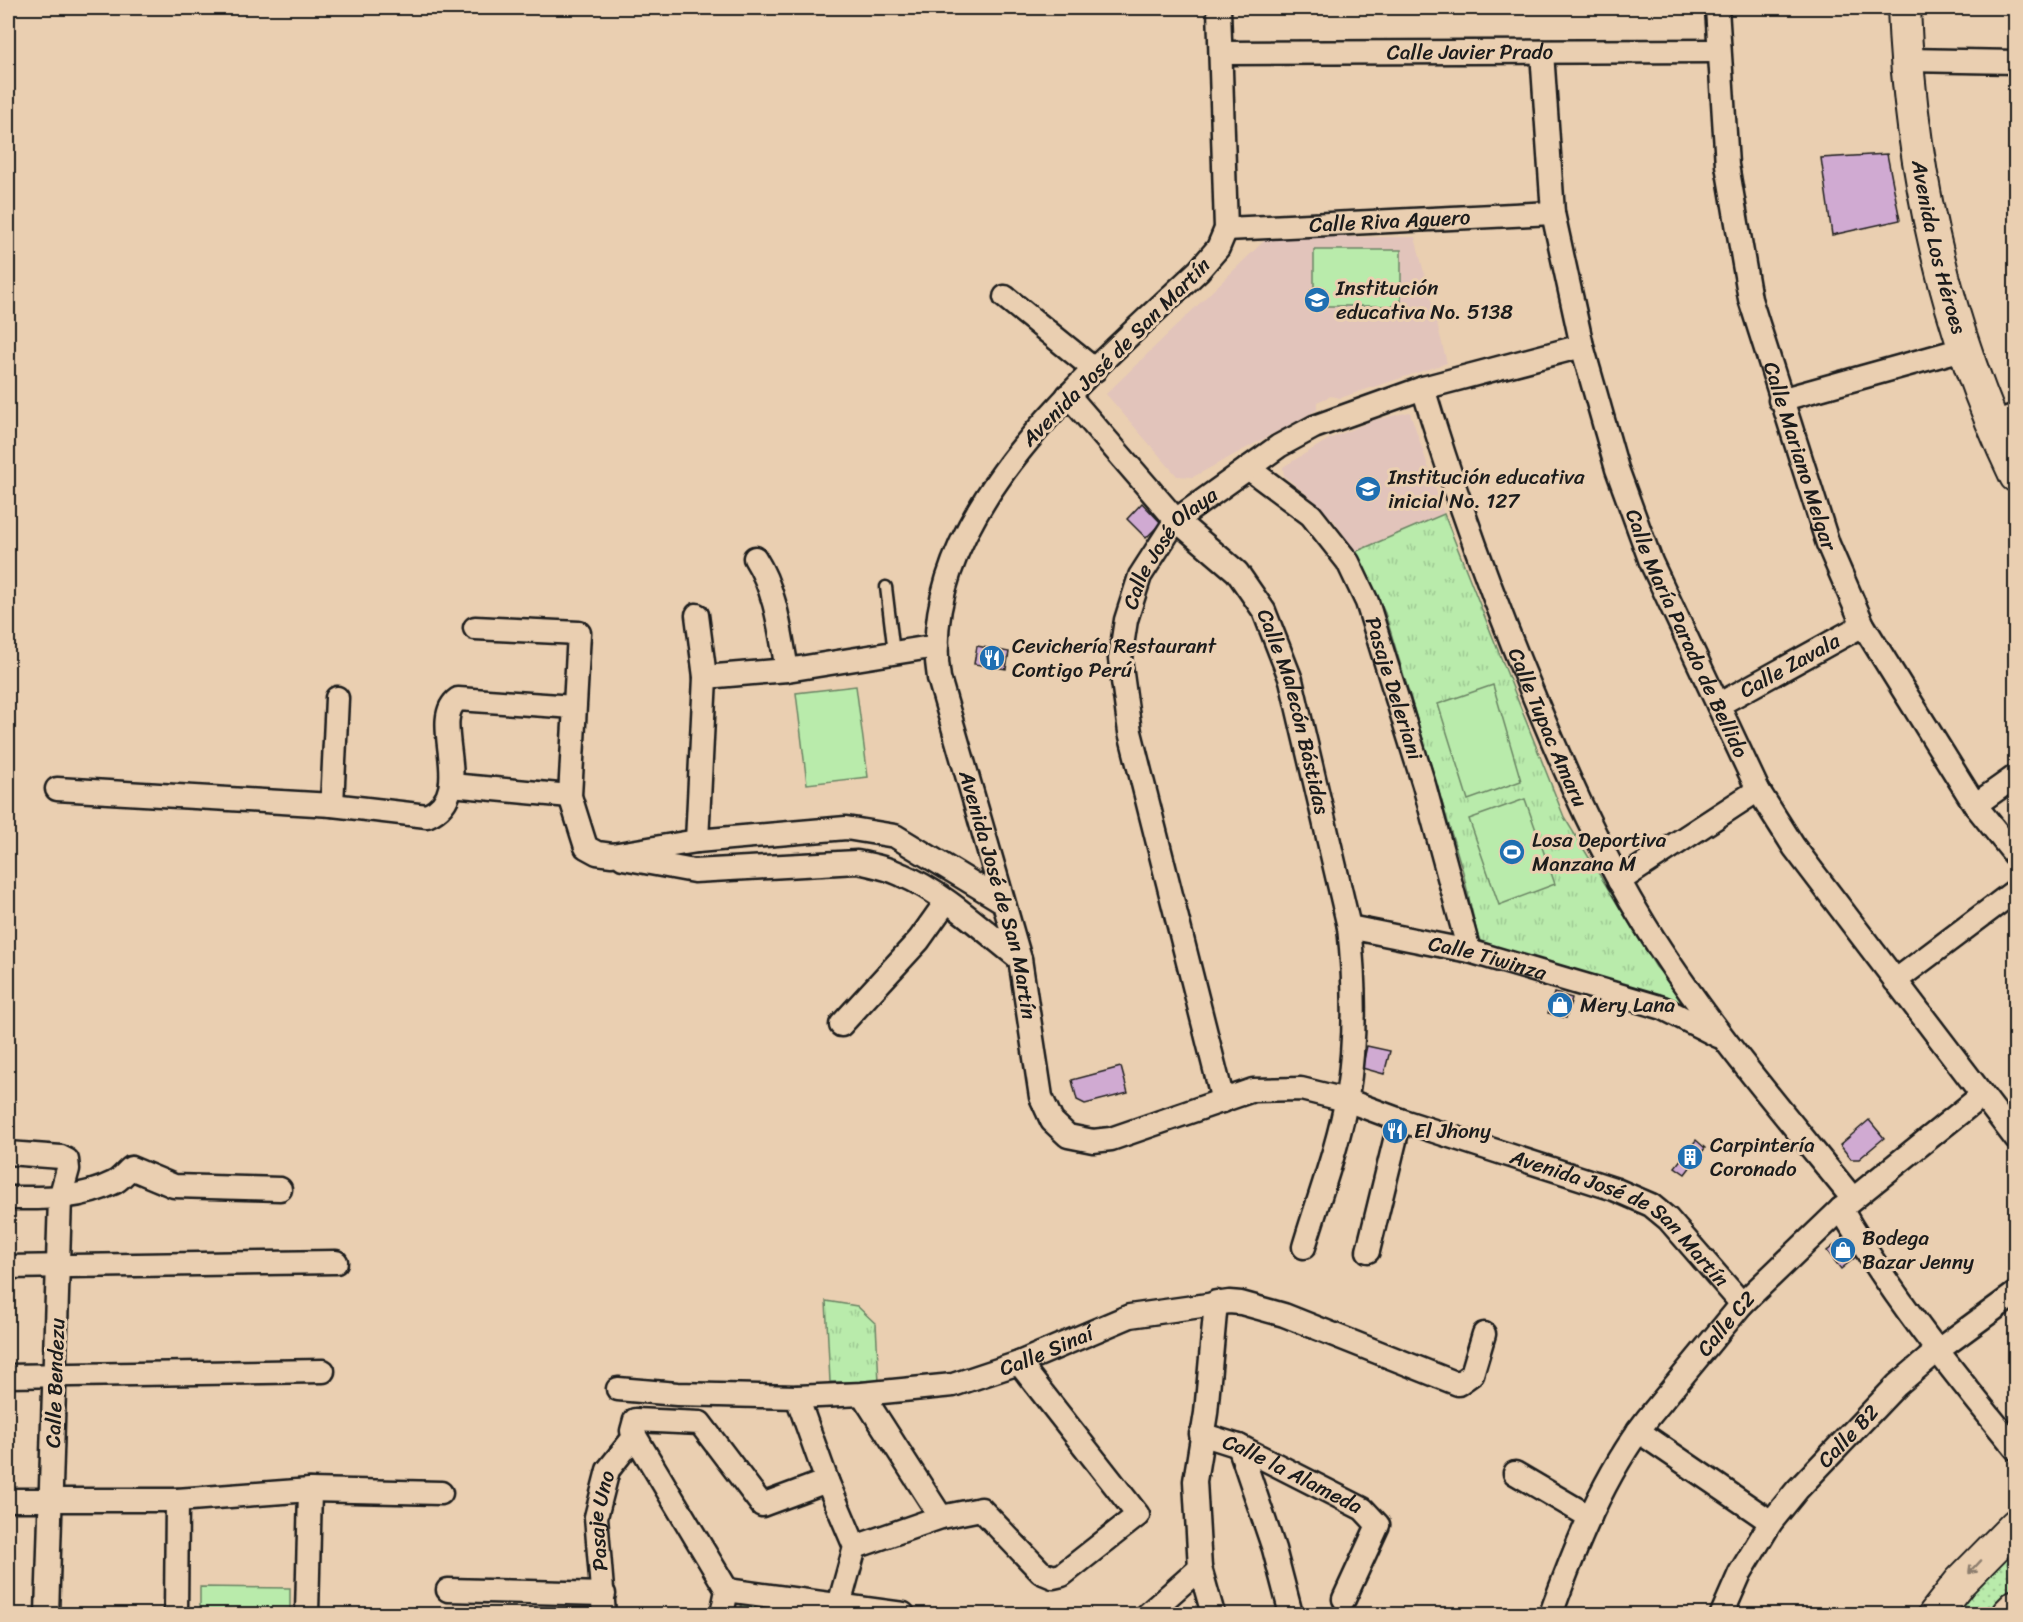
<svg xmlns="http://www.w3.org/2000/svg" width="2023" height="1622" font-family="Sriracha,sans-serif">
<defs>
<pattern id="grass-dots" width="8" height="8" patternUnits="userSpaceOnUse" patternTransform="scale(1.5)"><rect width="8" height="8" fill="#b9ebab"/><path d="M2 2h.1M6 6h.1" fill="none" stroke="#9ec993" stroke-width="1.8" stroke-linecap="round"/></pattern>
<pattern id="park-tufts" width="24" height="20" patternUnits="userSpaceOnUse" patternTransform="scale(1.5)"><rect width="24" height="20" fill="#b9ebab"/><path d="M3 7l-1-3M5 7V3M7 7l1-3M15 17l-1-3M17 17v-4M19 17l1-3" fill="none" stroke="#9ec993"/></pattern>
</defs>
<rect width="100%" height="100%" fill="#eacfb1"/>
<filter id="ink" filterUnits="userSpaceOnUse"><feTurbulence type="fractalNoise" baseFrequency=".0167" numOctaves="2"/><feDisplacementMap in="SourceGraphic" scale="12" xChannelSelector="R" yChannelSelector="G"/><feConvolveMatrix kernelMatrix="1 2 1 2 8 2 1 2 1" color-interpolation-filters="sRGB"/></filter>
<g filter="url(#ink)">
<path fill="#e2c4bb" d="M1268,237H1415L1447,363L1340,398L1331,396L1317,402V410L1193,477L1177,476L1106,394Z
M1410,412L1444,514L1355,552L1336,523L1316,502L1284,476L1283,467L1329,439L1374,420Z"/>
<path fill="url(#grass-dots)" stroke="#6a8464" stroke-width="1.5" d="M2015,1534V1589L1993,1614H1946Z"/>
<path fill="url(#park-tufts)" stroke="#6a8464" stroke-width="1.5" d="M1444,514L1564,817L1656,967L1684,997L1682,1005L1479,942L1463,872L1385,613L1355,552Z
M826,1301L857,1306L876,1324L879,1382H830Z"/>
<path fill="#b9ebab" stroke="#6a8464" stroke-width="1.5" d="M1314,250H1401V306H1314Z
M1493,685L1521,781L1468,800L1438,704Z
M856,686L868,777L807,784L796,693Z
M1525,799L1555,884L1499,905L1469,819Z
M200,1587L290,1588V1614H200Z
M742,1602L810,1614H740Z"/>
<path fill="#d0aad2" stroke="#1c1c1c" stroke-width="1.5" d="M1887,154L1900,220L1832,235L1821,158Z
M1142,503L1161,523L1146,538L1127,519Z
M977,646L1009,652L1006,669L974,664Z
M1554,993L1572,998L1566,1018L1548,1013Z
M1367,1046L1390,1051L1384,1074L1362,1068Z
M1121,1067L1128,1093L1085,1104L1077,1100L1072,1080Z
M1869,1120L1884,1138L1859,1159H1851L1840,1145Z
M1696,1140L1705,1148L1685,1174L1675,1167Z
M1836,1244L1848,1246L1857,1256L1841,1269L1827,1251Z"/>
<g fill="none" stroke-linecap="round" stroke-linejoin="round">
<g stroke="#1c1c1c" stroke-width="15">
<path id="lane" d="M886,587L894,653"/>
</g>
<g stroke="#1c1c1c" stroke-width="27">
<g id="street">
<path id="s1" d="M1219,8L1226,229L1218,248L1199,270C1094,370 913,516 939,678L1020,959L1041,1097L1052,1121L1068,1136L1093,1141L1111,1139L1253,1090L1301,1089L1346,1100L1400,1120L1614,1189L1651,1205L1668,1219L1742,1304"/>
<path id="s2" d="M1717,8L1727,165L1750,299L1828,544L1863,625L1975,805L2016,856"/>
<path id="s3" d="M1542,52L1553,213L1582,346L1617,469L1651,562L1758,790L1794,847L2016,1139"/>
<path id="s4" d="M1221,53L1719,51"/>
<path d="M1906,60L2016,62"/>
<path id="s5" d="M1226,229L1553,213"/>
<path d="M1005,297L1095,370"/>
<path id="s6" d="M1423,388C1455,495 1492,596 1535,699C1567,776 1601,854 1645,925C1705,1022 1781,1110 1853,1199"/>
<path id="s7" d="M1068,395L1176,520L1237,572L1264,611L1291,680L1349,927C1355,982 1356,1042 1347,1097C1339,1144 1318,1200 1304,1247"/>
<path d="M1780,400L1963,349"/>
<path d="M1991,424L2016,415"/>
<path id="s8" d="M1248,468L1311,515L1348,562L1367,602L1424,785L1469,951"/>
<path d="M755,558C776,591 780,631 787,670"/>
<path d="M697,615L705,677L697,841"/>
<path d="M475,628L579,633L570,796L586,847L597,853L612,855L697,841L846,828L895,836L1002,901"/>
<path d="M705,677L787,670L937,646"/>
<path id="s9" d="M1718,705L1863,625"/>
<path d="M451,785L570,796"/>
<path d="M57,789L332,805L427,816C479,793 427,721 458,699L574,707"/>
<path d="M332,805L337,698"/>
<path d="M1975,805L2016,776"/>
<path d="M623,858L694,871L857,862C873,865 888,868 902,875C943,892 984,931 1020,959"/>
<path d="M1619,881L1758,790"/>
<path id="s10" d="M1349,927L1469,951L1663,1008L1718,1036"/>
<path d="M1895,981L2016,890"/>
<path d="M841,1025L919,940L946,902"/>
<path id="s11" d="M1223,1101L1130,732L1120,659L1126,620L1140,576L1176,520L1279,446L1314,427L1423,388L1582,346"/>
<path d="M8,1153L61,1157L67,1160L68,1169L60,1198L47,1614"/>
<path d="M8,1198C44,1198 79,1200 113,1183C120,1180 125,1173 131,1168L174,1186L280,1189"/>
<path d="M1841,1209C1891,1295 1953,1372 2016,1449"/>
<path d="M1368,1251L1400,1120"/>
<path d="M8,1267L336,1262"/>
<path d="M8,1376L323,1371"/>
<path id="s12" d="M618,1389L677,1394L797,1397L862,1394L953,1385L1019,1363L1130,1316L1229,1302L1241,1303L1284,1315L1458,1384L1472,1374L1484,1334"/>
<path d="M862,1394L941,1517"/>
<path d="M797,1397L827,1481L855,1547L839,1605"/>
<path d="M1638,1431L1771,1522"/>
<path id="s13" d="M1201,1434L1239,1446L1363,1509L1378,1525L1344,1599"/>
<path d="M1239,1446L1274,1549L1291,1614"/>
<path d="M1515,1473L1590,1517"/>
<path d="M8,1500H177L310,1490L441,1493"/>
<path d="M855,1547L941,1517L981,1509L1041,1572L1053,1577L1062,1575L1138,1515L1019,1363"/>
<path d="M448,1590L604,1594"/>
<path d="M727,1590L903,1614"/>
<path d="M176,1614L177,1500"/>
<path d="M307,1614L310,1490"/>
<path id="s14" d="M604,1614L596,1517L608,1470L635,1436"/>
<path d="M722,1614L727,1590L635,1436L632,1431L635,1420L700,1423L762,1505L827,1481"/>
<path d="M1148,1614L1200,1568"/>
<path d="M1213,1614L1200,1568L1195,1481L1206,1413L1216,1302"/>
<path id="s15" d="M1551,1614C1575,1547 1604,1475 1648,1418L1742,1304L1841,1209L1981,1096"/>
<path id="s16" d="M1722,1614L1740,1573L1771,1522L1797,1490L1897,1385L1937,1351L2016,1293"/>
</g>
</g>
<g stroke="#1c1c1c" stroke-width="36">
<g id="secondary">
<path id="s17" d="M1904,8C1910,169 1946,329 2016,476"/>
<path d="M1935,1614L1960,1582L2016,1525"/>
<path d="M2008,1614L2016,1606"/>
</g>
</g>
<use href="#lane" stroke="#eacfb1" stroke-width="10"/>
<use href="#street" stroke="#eacfb1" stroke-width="22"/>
<use href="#secondary" stroke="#eacfb1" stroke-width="32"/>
</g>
<defs><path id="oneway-shaft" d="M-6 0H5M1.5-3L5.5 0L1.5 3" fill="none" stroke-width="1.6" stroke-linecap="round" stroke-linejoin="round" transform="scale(1.5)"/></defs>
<use stroke="#8d7e6e" href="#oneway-shaft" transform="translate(1975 1567) rotate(133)"/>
</g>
<defs>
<g id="school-disc" transform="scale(1.35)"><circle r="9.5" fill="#1f6fb2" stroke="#eacfb1"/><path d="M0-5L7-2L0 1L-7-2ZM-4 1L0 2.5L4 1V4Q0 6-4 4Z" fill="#fff"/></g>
<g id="restaurant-disc" transform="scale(1.35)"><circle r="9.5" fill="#1f6fb2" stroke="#eacfb1"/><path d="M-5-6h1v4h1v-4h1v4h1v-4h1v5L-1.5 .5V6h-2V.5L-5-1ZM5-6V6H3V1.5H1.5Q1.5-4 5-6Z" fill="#fff"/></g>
<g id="stadium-disc" transform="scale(1.35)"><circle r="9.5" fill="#1f6fb2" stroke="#eacfb1"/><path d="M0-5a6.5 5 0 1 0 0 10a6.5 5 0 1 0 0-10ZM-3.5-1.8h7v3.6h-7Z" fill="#fff"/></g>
<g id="shop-disc" transform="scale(1.35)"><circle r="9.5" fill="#1f6fb2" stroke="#eacfb1"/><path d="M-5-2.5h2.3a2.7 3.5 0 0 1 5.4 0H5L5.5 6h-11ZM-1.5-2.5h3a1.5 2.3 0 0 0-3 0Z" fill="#fff"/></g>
<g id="building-disc" transform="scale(1.35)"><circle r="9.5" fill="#1f6fb2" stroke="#eacfb1"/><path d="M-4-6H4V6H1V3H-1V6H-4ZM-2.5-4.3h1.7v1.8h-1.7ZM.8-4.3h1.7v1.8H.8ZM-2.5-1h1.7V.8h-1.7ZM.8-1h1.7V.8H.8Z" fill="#fff"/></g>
</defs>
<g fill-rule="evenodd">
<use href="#school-disc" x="1317" y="300"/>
<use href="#school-disc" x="1368" y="489"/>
<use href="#restaurant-disc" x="992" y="658"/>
<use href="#stadium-disc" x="1512" y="852"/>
<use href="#shop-disc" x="1560" y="1005"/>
<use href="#restaurant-disc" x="1395" y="1131"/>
<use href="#building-disc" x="1690" y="1157"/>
<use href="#shop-disc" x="1843" y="1250"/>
</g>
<g text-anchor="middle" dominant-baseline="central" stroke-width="6" stroke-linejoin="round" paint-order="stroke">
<g font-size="21" fill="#1c1c1c" stroke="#eacfb1">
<text stroke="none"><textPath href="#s4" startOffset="249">Calle Javier Prado</textPath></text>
<text stroke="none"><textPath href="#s5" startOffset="164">Calle Riva Aguero</textPath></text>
<text stroke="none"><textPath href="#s17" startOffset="242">Avenida Los Héroes</textPath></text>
<text transform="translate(1116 352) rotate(-45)">Avenida José de San Martín</text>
<text stroke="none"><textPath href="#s2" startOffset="458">Calle Mariano Melgar</textPath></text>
<text stroke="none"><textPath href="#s11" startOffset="580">Calle José Olaya</textPath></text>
<text stroke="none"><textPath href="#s3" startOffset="604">Calle María Parado de Bellido</textPath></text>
<text stroke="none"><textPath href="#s9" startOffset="82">Calle Zavala</textPath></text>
<text stroke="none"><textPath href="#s8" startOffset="273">Pasaje Deleriani</textPath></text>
<text stroke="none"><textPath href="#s7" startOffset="398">Calle Malecón Bástidas</textPath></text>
<text stroke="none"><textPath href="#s6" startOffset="362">Calle Tupac Amaru</textPath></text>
<text stroke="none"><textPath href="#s1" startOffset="999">Avenida José de San Martín</textPath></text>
<text stroke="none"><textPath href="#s10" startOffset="142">Calle Tiwinza</textPath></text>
<text stroke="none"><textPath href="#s1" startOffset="1845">Avenida José de San Martín</textPath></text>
<text stroke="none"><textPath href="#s15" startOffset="342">Calle C2</textPath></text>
<text stroke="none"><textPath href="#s12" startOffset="435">Calle Sinaí</textPath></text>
<text transform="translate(55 1383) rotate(-88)">Calle Bendezu</text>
<text stroke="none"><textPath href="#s16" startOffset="220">Calle B2</textPath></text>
<text stroke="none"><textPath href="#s13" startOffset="100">Calle la Alameda</textPath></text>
<text stroke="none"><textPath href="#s14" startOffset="94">Pasaje Uno</textPath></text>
</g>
<g font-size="21" fill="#1c1c1c" stroke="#eacfb1" text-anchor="start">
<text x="1336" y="288">Institución<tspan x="1336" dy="24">educativa No. 5138</tspan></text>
<text x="1388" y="477">Institución educativa<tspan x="1388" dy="24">inicial No. 127</tspan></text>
<text x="1012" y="646">Cevichería Restaurant<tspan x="1012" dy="24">Contigo Perú</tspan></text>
<text x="1532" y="840">Losa Deportiva<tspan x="1532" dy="24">Manzana M</tspan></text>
<text x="1580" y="1005">Mery Lana</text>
<text x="1414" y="1131">El Jhony</text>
<text x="1710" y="1145">Carpintería<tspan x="1710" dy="24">Coronado</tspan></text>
<text x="1862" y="1238">Bodega<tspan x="1862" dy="24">Bazar Jenny</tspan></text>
</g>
</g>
<rect width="2023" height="1622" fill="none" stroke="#eacfb1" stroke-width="30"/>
<rect x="15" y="15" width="1993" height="1592" fill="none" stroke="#1c1c1c" stroke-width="2" filter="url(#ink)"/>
</svg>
